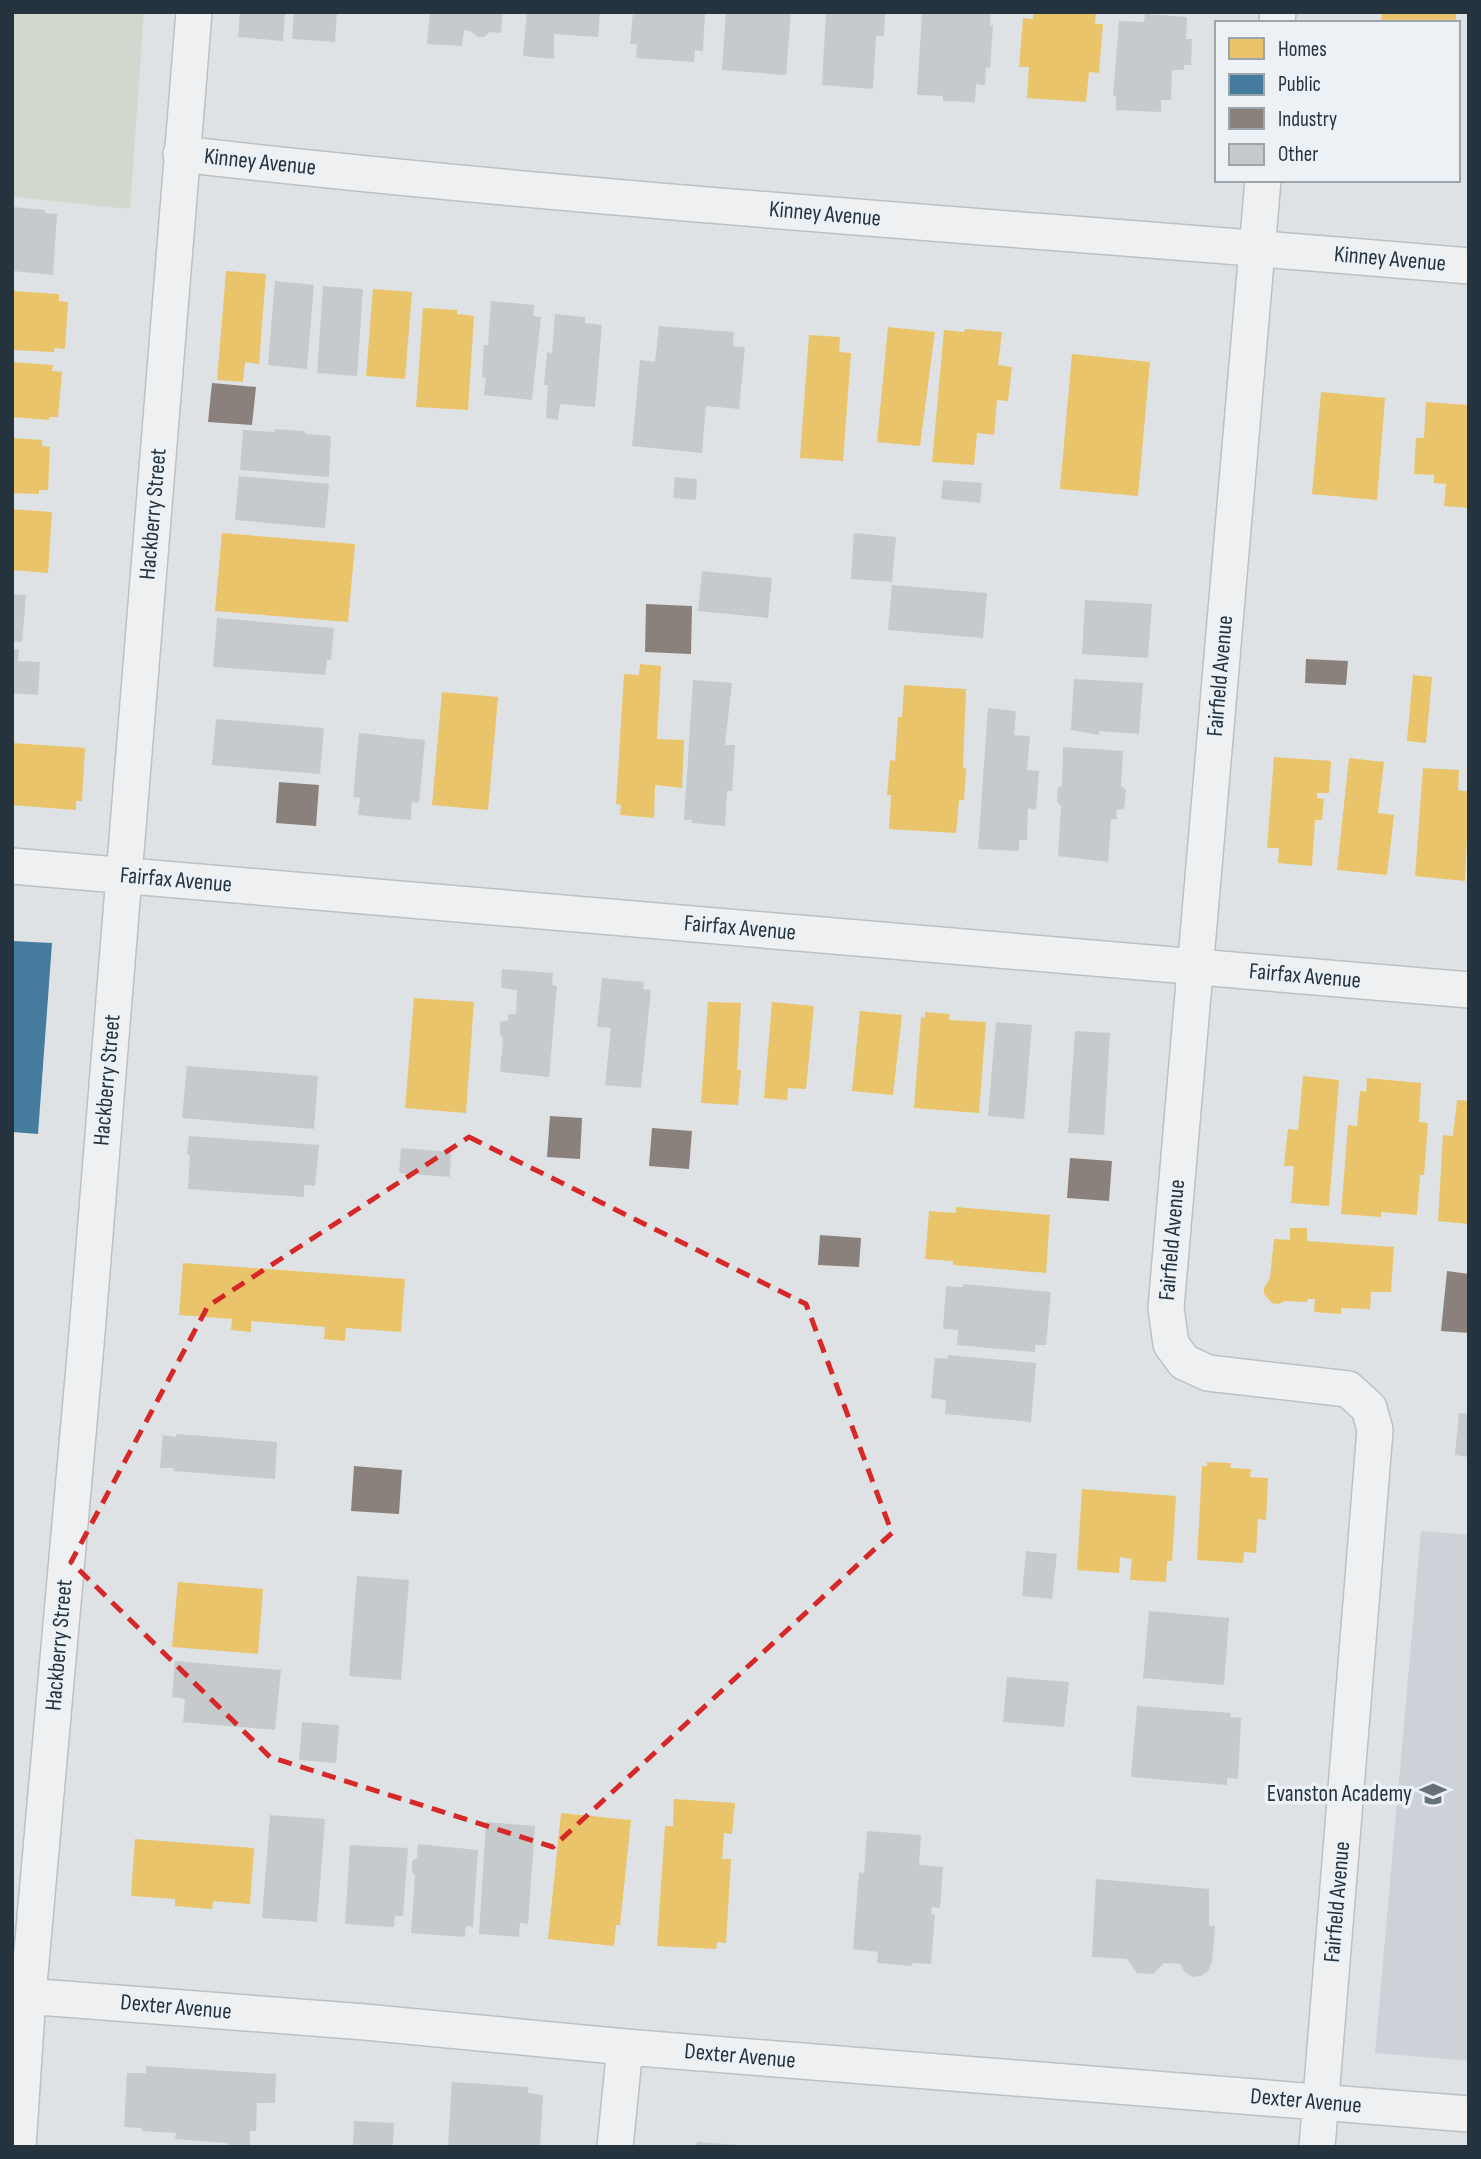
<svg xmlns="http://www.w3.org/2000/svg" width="1481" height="2159" font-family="'Sofia Sans Condensed',sans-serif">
<rect width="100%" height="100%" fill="#dfe2e4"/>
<path fill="#ccd2d8" d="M1421,1531L1469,1535V2061L1375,2053Z"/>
<path fill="#d1d9cf" d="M12,12H144L130,209L12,197Z"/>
<path fill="#e9c46a" d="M1033,12H1096L1095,24H1103L1099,73L1089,72L1086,102L1027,98L1029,67H1019L1023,18L1033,19Z
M1382,12H1456V23H1381Z
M226,271L266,274L259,364L245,362L243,382L217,380Z
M373,289L412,292L405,379L366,376Z
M12,291L59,294V301L68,302L65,349L54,348V352L12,350Z
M423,308L457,310V314L474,316L468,410L416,407Z
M888,327L935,332L920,446L877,442Z
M965,329L1002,332L998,365L1012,367L1008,401L997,400L994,435L977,433L974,465L932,462L944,330L964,332Z
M809,335L840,337L839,352L851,353L843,461L800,458Z
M1072,354L1150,362L1138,496L1060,489Z
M12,362L53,365L52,371L62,372L58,417H49V420L12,417Z
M1321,392L1385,398L1377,500L1312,494Z
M1426,402L1469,405V508L1444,506L1446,484L1434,483V475L1414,474L1416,438H1424Z
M12,438L42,440V446L50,447L48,490H39V494L12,493Z
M12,509L52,512L48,573L12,570Z
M222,533L355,544L348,622L215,611Z
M640,664L661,666L657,739L684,740L682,788L655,785L654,818L620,815L621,805L616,804L624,674L639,675Z
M1413,675L1432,677L1426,743L1407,741Z
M904,685L966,689L963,768H966L964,800H959L956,833L889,829L891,795H887L890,760L895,761L898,717H902Z
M442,692L498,697L488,810L432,805Z
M12,743L85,748L82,801H76V810L12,805Z
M1274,757L1331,761L1329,793H1317V798L1324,799L1322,820H1315L1312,866L1278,863L1279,848H1267Z
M1349,758L1384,762L1378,813L1394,815L1387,875L1337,870Z
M1423,768L1459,770L1458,790L1469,792L1465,881L1415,876Z
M414,998L474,1002L466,1113L405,1108Z
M708,1002L741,1003L737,1070H741L738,1105L701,1103Z
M772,1002L814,1006L806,1089L788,1088L787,1100L764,1098Z
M860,1011L902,1015L893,1095L852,1091Z
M925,1012L950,1014L949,1020L986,1022L979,1113L914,1108L921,1017L925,1018Z
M1303,1076L1339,1080L1329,1206L1291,1203L1294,1166H1284L1288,1129L1298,1130Z
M1367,1078L1421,1083L1419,1122L1428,1123L1424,1175H1420L1417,1215L1381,1212V1217L1341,1214L1348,1125L1357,1126L1360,1091L1366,1092Z
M1457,1100L1469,1101V1224L1438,1221L1443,1135L1453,1136Z
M956,1207L1050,1215L1046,1273L953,1265V1261L925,1259L929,1211L956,1213Z
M1290,1228H1307V1241L1394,1247L1391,1292H1371L1370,1309L1341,1308V1314L1314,1312L1315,1299H1308L1307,1302L1285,1301L1278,1304L1272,1303L1264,1294V1288L1270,1278L1274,1239L1290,1240Z
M183,1263L405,1279L401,1332L346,1328L345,1341L324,1339L325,1327L251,1321V1332L231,1330L232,1319L179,1315Z
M1207,1462L1231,1463L1230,1468L1251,1469L1250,1477L1268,1478L1266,1520L1258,1519L1256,1553L1244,1552L1243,1563L1197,1560L1202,1466H1207Z
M1082,1489L1176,1496L1172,1561H1167L1166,1582L1130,1580L1132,1559L1120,1557L1119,1573L1077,1570Z
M178,1582L263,1589L258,1654L172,1647Z
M674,1799L735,1803L732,1834L724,1833L722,1859H731L726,1943L717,1942L716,1949L657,1946L665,1826H673Z
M561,1813L631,1820L620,1925H616L614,1946L548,1939Z
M135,1839L254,1848L250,1904L213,1901L212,1909L175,1906V1899L131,1896Z"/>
<path fill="#457b9d" d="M12,941L52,943L38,1134L12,1132Z"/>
<path fill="#8a817c" d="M212,383L256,387L252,425L208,422Z
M646,604L692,606L691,654L645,652Z
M1306,659L1348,661L1346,685L1305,683Z
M279,782L319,785L316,826L276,823Z
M550,1116L582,1118L580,1159L547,1157Z
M652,1128L692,1131L689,1169L649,1166Z
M1070,1158L1112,1161L1109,1201L1067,1198Z
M820,1235L861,1238L859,1267L818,1265Z
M1447,1271L1469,1274V1333L1441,1331Z
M354,1466L402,1470L399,1514L351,1511Z"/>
<path fill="#c7cacc" d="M240,12H285L283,41L238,37Z
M294,12H337L335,42L292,39Z
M430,12H503L501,33L489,32L484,37H478L470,31L464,30L462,46L427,44Z
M527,12H600L598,37L554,34V59L523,56Z
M633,12H705L703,51L695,50L694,62L636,58L637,44H630Z
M726,12H791L786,75L722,70Z
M826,12H885L884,36H876L873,89L822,85Z
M922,12H991L990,25H993L990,68L986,67L985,85L976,84L975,102L943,101V96L917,95Z
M1145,14L1187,17L1186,39H1192L1191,65H1184V70H1172L1171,100H1161V112L1116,110V96H1113L1119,21L1144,22Z
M12,207L45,210V213L57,214L53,275L12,271Z
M275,281L314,285L307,369L268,365Z
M323,286L363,289L357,376L317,373Z
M491,301L534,305L533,316L541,317L532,400L484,395L486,378L482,377L484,345H488Z
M555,314L585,317V323L602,325L595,407L560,404L558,420L546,418L548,385H544L547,352L552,353Z
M659,326L734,332L733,346L745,347L739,409L706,406L702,453L632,446L640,360L655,362Z
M275,429L305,431V434L331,436L329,477L240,470L243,430L274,432Z
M239,476L329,484L325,528L235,520Z
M675,477L697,479L696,500L673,498Z
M943,480L982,483L980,503L941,499Z
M854,533L896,537L892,582L851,579Z
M702,571L772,578L768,618L698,611Z
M892,585L987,593L983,638L888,630Z
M12,594L26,595L22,642L12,641Z
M1085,600L1152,604L1148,658L1082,654Z
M217,618L334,628L331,660H327L325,675L213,667Z
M12,649H19L18,661L40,662L38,695L12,693Z
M1074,679L1143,683L1139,734L1099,731V735L1071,730Z
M693,680L732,683L725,745H735L732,791H727L725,826L692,823V820H684Z
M988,708L1016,711L1014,735L1030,736L1027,770L1039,771L1036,810L1028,808L1027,840H1019V851L978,849Z
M216,719L324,728L320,774L212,765Z
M359,733L425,740L419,803L412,802L411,820L358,815L360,798L353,797Z
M1063,747L1123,751L1121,786L1126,790L1124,809L1116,810L1117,819H1111L1108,862L1058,856L1061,806L1057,802L1058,788L1062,785Z
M502,969L553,973L552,985L557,986L549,1077L500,1072L503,1038L500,1035V1022L508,1020V1014H516L517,990L501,988Z
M602,978L644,982L643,989L651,990L641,1088L605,1085L611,1028L597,1027Z
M996,1022L1032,1025L1024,1119L988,1116Z
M1075,1031L1110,1033L1104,1135L1068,1133Z
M187,1066L318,1076L314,1129L182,1118Z
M189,1136L319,1145L315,1186L304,1185V1197L188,1189L190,1155L187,1154Z
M401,1148L451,1152L450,1177L399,1173Z
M963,1284L1051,1292L1046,1345H1035V1352L957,1345L958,1330L943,1329L946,1286L963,1287Z
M948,1355L1036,1363L1031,1422L945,1414L946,1400L931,1398L935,1358L948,1359Z
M1459,1413L1469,1414V1457L1455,1455Z
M176,1434L277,1442L275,1479L173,1471L174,1468H160L163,1435L176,1437Z
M1026,1551L1057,1554L1052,1599L1022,1596Z
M357,1576L409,1580L401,1680L349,1676Z
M1149,1611L1229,1618L1224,1685L1143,1678Z
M175,1661L281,1670L275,1730L183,1722L185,1699L172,1697Z
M1007,1677L1069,1682L1064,1727L1003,1722Z
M1137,1706L1231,1713L1230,1717L1241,1718L1238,1779L1227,1778V1785L1131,1777Z
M302,1722L339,1725L336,1763L299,1760Z
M270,1815L325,1819L317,1922L262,1918Z
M486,1822L535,1826L528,1924L520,1923L519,1937L479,1934Z
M867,1831L921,1835L919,1865L943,1867L940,1908L932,1907L931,1914L935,1915L931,1964L912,1963V1966L877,1963L878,1952L853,1949L859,1872L864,1873Z
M418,1844L478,1850L473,1927L466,1926L465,1937L411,1933L415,1876L412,1871V1861L417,1858Z
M350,1845L408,1848L403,1916H395L394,1927L345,1924Z
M1096,1879L1209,1889V1926H1215L1212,1962L1208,1971L1201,1976L1192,1977L1185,1972L1180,1964L1164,1963L1153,1974L1137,1973L1127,1959L1092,1957Z
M146,2066L276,2074L275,2103H257L256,2131H250V2146L245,2147H230L227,2143L175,2139L176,2133L142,2131V2128L124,2127L127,2073H146Z
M452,2082L528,2087V2093L543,2095L540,2147L448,2146Z
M354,2121L394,2123L393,2147H353Z
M697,2142L740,2145L739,2147H696Z"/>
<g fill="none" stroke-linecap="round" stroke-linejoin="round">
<g stroke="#bdc0c2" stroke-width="38">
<path id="minor" d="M1277,23L1278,12
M181,154C609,203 1040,229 1469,266
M1263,180L1166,1308L1171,1344L1184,1362L1208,1373L1348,1389L1369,1408L1375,1430L1317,2147
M12,866L1469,990
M12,1995L365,2022L625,2047L1469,2114
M18,2147L28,1996L87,1333L194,12
M615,2147L625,2047"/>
</g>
<use href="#minor" stroke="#eef0f1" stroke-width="35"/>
</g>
<path fill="none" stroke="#d62828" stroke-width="5" stroke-dasharray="14 9" stroke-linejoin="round" d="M469,1137L806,1304L892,1533L553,1847L270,1757L71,1562L208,1306Z"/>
<defs>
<g id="school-bare" transform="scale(2.1)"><path d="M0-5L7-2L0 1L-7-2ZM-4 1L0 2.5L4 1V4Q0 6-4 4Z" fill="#667078" stroke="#ecf1f5" stroke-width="2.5" paint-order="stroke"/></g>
</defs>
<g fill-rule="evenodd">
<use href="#school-bare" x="1433" y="1794"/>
</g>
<g text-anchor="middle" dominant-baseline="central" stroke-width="7" stroke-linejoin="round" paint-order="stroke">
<g font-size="23" fill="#25333e" stroke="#ecf1f5">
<text transform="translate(260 162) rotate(6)">Kinney Avenue</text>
<text transform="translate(825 214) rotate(5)">Kinney Avenue</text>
<text transform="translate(1390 259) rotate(5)">Kinney Avenue</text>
<text transform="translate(153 514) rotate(-85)">Hackberry Street</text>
<text transform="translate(1220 676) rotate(-85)">Fairfield Avenue</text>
<text transform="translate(176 880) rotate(5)">Fairfax Avenue</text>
<text transform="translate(740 928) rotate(5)">Fairfax Avenue</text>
<text transform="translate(1305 976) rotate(5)">Fairfax Avenue</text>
<text transform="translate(107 1080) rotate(-85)">Hackberry Street</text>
<text transform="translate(1172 1240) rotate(-85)">Fairfield Avenue</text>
<text transform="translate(59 1645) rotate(-85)">Hackberry Street</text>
<text transform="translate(1337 1902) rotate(-85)">Fairfield Avenue</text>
<text transform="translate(176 2007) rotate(5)">Dexter Avenue</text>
<text transform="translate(740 2056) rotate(5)">Dexter Avenue</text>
<text transform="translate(1306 2101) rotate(5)">Dexter Avenue</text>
</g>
<g font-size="23" fill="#25333e" stroke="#ecf1f5" text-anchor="end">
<text x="1412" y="1794">Evanston Academy</text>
</g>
</g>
<rect width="1481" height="2159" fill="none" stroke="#25333e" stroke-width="28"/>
<rect x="1215" y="21" width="245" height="161" fill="#ecf1f5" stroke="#9ca5ac" stroke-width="2"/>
<rect x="1229" y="38" width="35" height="21" fill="#e9c46a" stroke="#9ca5ac" stroke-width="2"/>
<text x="1278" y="56" font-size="21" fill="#25333e">Homes</text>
<rect x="1229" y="74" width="35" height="21" fill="#457b9d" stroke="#9ca5ac" stroke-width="2"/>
<text x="1278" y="91" font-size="21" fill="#25333e">Public</text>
<rect x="1229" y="108" width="35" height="21" fill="#8a817c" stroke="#9ca5ac" stroke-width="2"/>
<text x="1278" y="126" font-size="21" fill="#25333e">Industry</text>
<rect x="1229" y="144" width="35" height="21" fill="#c7cacc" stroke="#9ca5ac" stroke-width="2"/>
<text x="1278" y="161" font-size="21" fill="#25333e">Other</text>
</svg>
